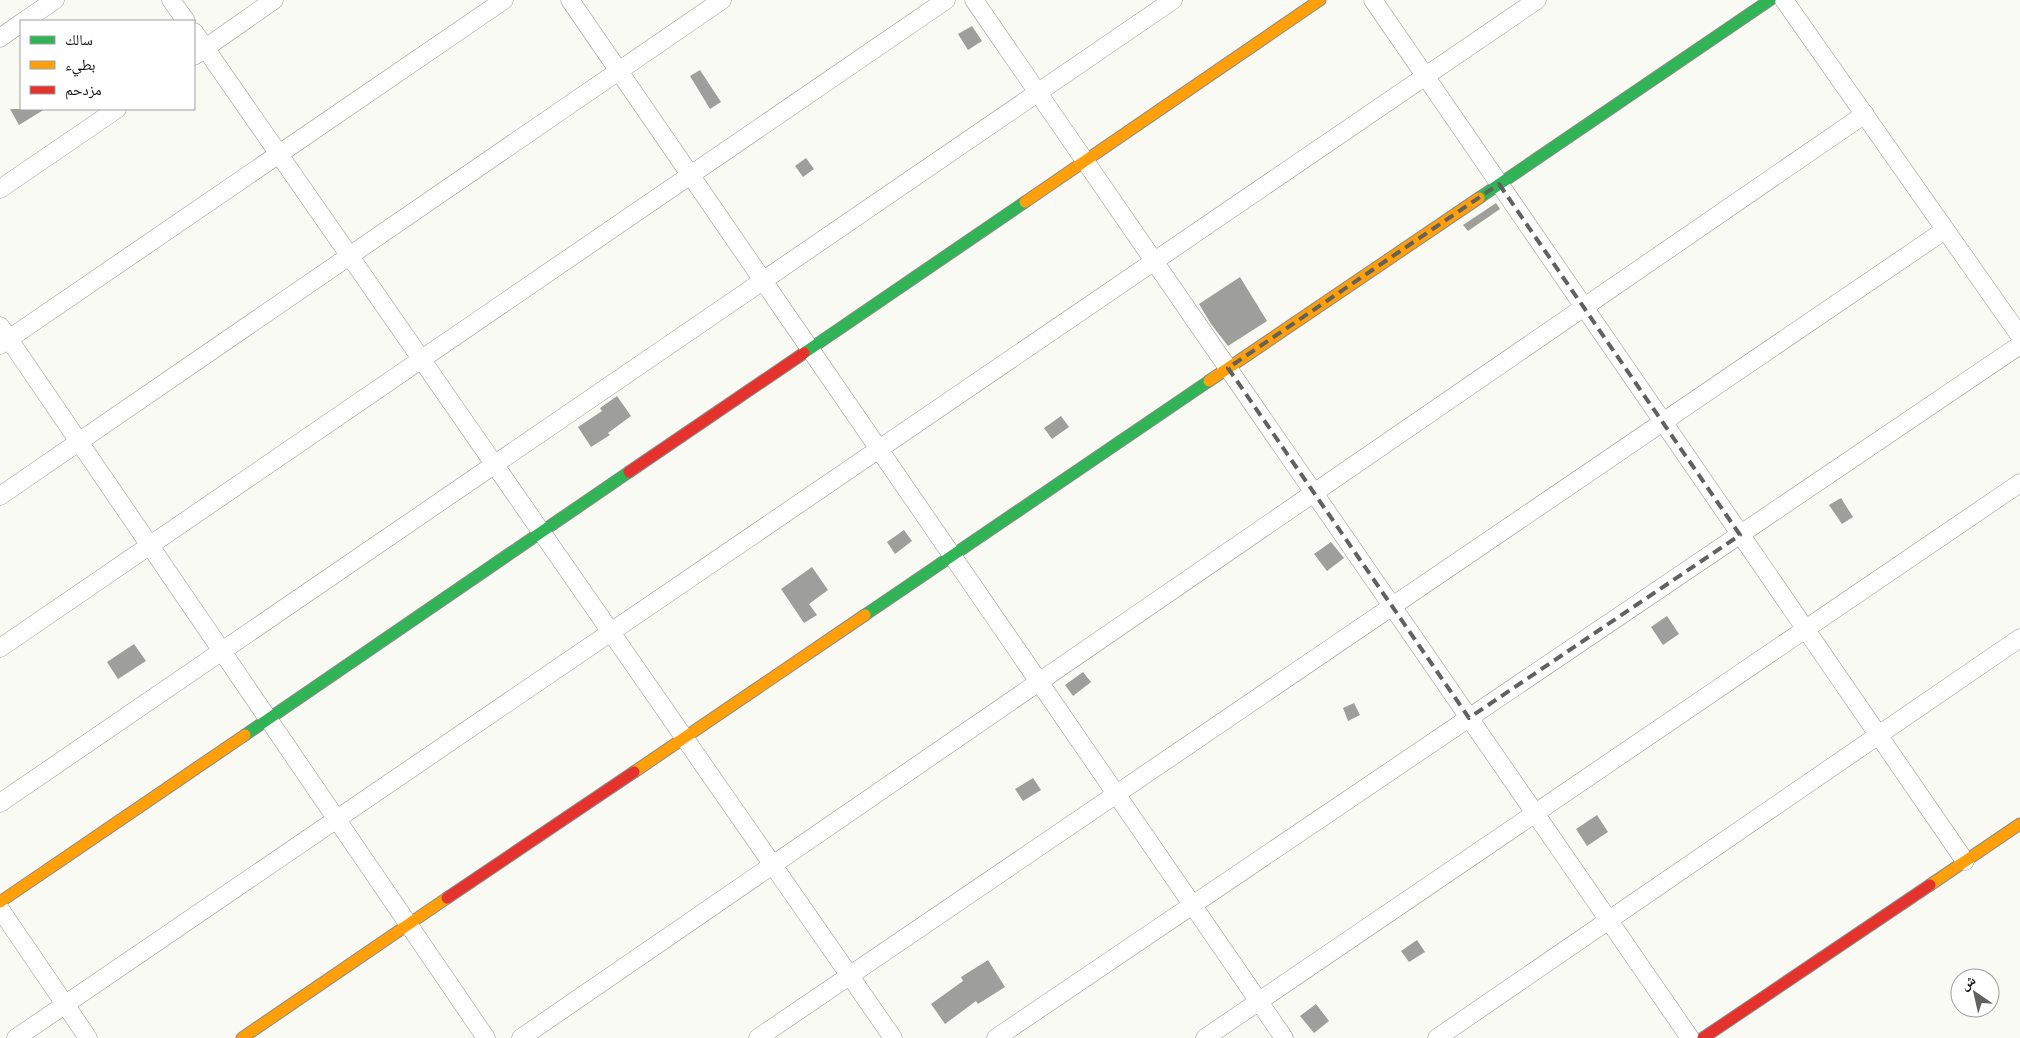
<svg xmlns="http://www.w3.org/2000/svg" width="2020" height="1038" font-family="Lora,'Noto Naskh Arabic',serif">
<rect width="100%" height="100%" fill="#fafaf5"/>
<path fill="#9e9e9a" d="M972,26L982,41L968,50L958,34Z
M700,70L721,102L710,109L690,76Z
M10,109H45L19,125Z
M806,158L814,169L803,177L795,166Z
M1496,203L1500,209L1468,231L1463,225Z
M1240,277L1267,321L1228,346L1211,324L1199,304Z
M617,396L631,416L608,433L610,435L591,447L578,427L602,411L600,408Z
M1061,416L1069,427L1052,439L1044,428Z
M1841,498L1853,517L1842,524L1829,505Z
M904,530L912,541L895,554L887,542Z
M1331,542L1344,558L1327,571L1314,554Z
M812,567L828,590L809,604L817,615L804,623L781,589Z
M1667,616L1679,634L1663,645L1651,627Z
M134,644L146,661L118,679L107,662Z
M1083,672L1091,682L1073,696L1065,685Z
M1354,703L1360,715L1348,721L1343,708Z
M1033,778L1041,790L1023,801L1015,789Z
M1597,815L1608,832L1587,846L1576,829Z
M1417,940L1425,952L1409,962L1401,951Z
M988,960L1005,987L978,1004L976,1001L945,1024L931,1004L963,981L961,977Z
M1316,1004L1329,1021L1314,1033L1300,1016Z"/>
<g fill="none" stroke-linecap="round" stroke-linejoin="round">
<g stroke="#959593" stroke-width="19">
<path id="street" d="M171,0L186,21
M570,0L1284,1038
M974,0L1690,1038
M1373,0L1965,861
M1784,0L2020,336
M24,21L55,0
M194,32L893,1038
M0,38L21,23
M194,56L274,0
M0,189L117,109
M0,326L486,1038
M0,345L504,0
M0,496L722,0
M0,648L946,0
M0,803L1173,0
M0,909L88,1038
M16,1038L1537,0
M521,1038L1865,114
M758,1038L1945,230
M996,1038L2020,345
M1205,1038L2020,483
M1437,1038L2020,638"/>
</g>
<g stroke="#8b8b89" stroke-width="13">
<path id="fast" d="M1479,198L1770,0
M804,353L1025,202
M865,615L1209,381
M245,735L629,472"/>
</g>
<g stroke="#8b8b89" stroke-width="13">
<path id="slow" d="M1025,202L1320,0
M1209,381L1479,198
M634,772L865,615
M1930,885L2020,824
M0,902L245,735
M242,1038L447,898"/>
</g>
<g stroke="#8b8b89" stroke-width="13">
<path id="jam" d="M629,472L804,353
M447,898L634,772
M1703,1038L1930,885"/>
</g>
<use href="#street" stroke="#fefefe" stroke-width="18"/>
<use href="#fast" stroke="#30b455" stroke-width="11"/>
<use href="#slow" stroke="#ff9f0a" stroke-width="11"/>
<use href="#jam" stroke="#e5322d" stroke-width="11"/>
</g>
<path fill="none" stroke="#616160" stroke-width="4" stroke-dasharray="10 6" stroke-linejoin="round" d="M1499,184L1740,535L1469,718L1228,368Z"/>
<rect x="20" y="20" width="175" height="90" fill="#ffffff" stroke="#9f9f9f"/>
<rect x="30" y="36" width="25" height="8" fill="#30b455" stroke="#9f9f9f"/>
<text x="65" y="45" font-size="15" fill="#0f0f0f">سالك</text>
<rect x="30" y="61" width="25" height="8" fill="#ff9f0a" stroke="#9f9f9f"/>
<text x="65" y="70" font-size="15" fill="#0f0f0f">بطيء</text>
<rect x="30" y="86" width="25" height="8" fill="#e5322d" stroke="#9f9f9f"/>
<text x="65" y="95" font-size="15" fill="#0f0f0f">مزدحم</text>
<g transform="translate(1975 993) rotate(326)"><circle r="24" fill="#ffffff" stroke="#9f9f9f"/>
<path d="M0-4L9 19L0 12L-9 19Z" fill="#616160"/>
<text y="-8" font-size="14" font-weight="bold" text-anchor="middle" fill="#0f0f0f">ش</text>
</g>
</svg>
